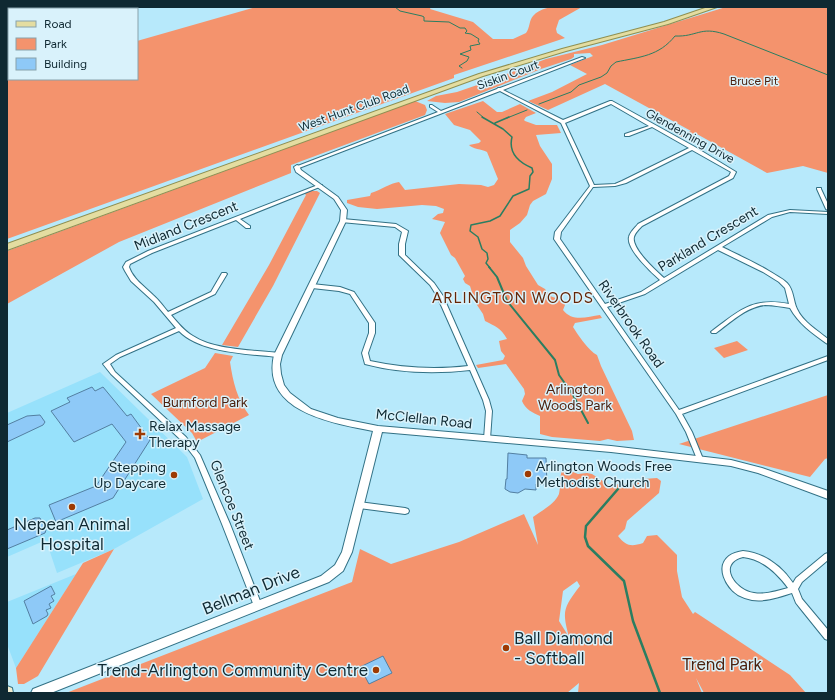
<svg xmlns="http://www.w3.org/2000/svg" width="835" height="700" font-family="Figtree,sans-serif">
<rect width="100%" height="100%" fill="#b7e9fb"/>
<path fill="#97e1fb" d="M100,372L187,457L203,499L114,549L57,573L46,540L7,557V413Z
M76,574L16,668L7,644V602Z"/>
<path fill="#f4936d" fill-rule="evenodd" d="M256,7H431L430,9L473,22L493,39H513L526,33C530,28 529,20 533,16C544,3 568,7 582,7L559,20L556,29L557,33L565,38L454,75V78L7,239V79H137V41Z
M726,7H828V173L803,166L767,173L695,133L682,137L678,136L691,131L605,84L548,110L528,101L552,92L587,74L570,65L593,56L590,53L574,54V57L571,59L541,69L459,102L445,103L427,101L436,96L457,92L483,83L546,59L602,45Z
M415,101L425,105L427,110L425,115L291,165V173L119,242L7,304V251Z
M483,101L497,112H502L520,104L536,113L526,117L524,120L525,121L536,125H557L561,133L536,135L540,146L552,164V179L546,194L533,201L530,205L527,215L520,223L510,230V242L523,258L526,266L538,285L545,289L550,296L564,301L565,305L563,310C572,322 587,317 600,315L602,318L575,323L573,327C578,335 589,351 597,355L601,366L632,431L634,440L617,441L608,439L600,441L552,437L540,434V416C533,413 525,409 522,401L525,394L524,389L506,364L478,368L476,365L503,360L505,356L501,351L499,341L507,339C501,328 495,326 485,321L483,314L475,302L470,286L465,283L463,279L465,276L455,258L451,255L440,233L445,222L432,219L438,214L443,213L444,209L436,206L422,205L377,209L358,207L347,203V200L370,196L371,193C381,190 390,183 399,182L405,190L459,184L481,185L488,187L494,185L498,179L487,152C482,149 472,149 469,145L479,143L481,141L470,130L454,125L445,114Z
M311,191H317L320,193L273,286L238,347L222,345L269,265L306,195L304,193Z
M737,341L748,350L724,358L714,348Z
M215,353L233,356L230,362C233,382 237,399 249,415L197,442L192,433L151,394L205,368Z
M828,395V458L825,459L810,477L679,444Z
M567,467L568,470L578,474L587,473L592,474L609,485L634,483L643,479L657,478L661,481L659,493L627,521L625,529L618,536C626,546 631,547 643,543L647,536L657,535L677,555V571L682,597L693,614L695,612L790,675L806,693H704L696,678L702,693H578L579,683L567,693H66L352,582L360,549L391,564L459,542L524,514L538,545L533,517C541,511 555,504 559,494C561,485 559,476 563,468ZM577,581L580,586C563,608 562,611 569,637L559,621L563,591Z
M114,549L38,676L24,684H18L16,668L83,563Z"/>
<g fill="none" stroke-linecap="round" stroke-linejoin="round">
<path stroke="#2a7e61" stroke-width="1" d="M395,7L400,11L422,16L424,17V21L449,22L460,28H465L467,31L465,33L471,34L479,39L478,41L480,44L470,46L471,50L460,54L469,57L467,61L459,66L462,68
M399,7H402
M539,104L571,92L579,85L601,77L607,73L611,66L616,62C640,57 659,56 675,36C697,37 700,26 724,34L828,75
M477,112L484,118
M507,118L527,110"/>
<path stroke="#2a7e61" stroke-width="1.5" d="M482,117L503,129L512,137C508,153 518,162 532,168L533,172L530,176L529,189L513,196L500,216L490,221L471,225L470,231L478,237L482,249L487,253L488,259L486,263L490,268
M495,123L509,117"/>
<path stroke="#2a7e61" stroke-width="2" d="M489,267L497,277L507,301L555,360L559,375L573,395L588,423"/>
<path stroke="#2a7e61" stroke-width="2.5" d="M618,489L586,526L585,537L588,546L624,581L633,621L660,693"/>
</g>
<path fill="#8ec9f7" stroke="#537fa1" d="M92,387L95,391L103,387L127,416L131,414L150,440L113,498L56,522L49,505L96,486L126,442L112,424L74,442L51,411L70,402L67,398Z
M40,415L45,422L43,425L7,442V425L27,416Z
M508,453L527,455V458H546L547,485L536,484V490L525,489L518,493L510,492L505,489L506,479H507Z
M35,518H40L46,530L45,533L7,549V530Z
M51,586L55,594L51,596L54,601L49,604L51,608L46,610L48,614L47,616L33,624L24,601Z
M383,656L392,673L369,684L360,667Z"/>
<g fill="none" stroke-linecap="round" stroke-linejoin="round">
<g stroke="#327185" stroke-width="2">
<path id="minor" d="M582,57L585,58L503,90L563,120L610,101H612L695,147L736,172L733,178L642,226C639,229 635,233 634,237C631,248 656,271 664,278L768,215L790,210L828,212V214L790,212L772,217L722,247C738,255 754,262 769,271C775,275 782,278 787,283C794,290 793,301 797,309C803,322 817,330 828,339V344L826,343C812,333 799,324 790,308C782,307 774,305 765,305C746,307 730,323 716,333H712L711,332L712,331C740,310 752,297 789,304L785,288L779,282L763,272L718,250L645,294L607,307L679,410L828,356V360L682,414L692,432L703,459L702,461H698L697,459L686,432L676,414L554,239L555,232L590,186L561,123L500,91L299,168H295V167L438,112L430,107V105H432L441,111L497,89L498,88H500ZM611,104L649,126L625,134V136H629L652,127L689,148L622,181L615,184L594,185L565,123ZM692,150L731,172L729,176L638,224C635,228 630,232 629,237C626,249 652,273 660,280L641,292L605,304L560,239L561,232L593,187L615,186L626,183Z
M318,185H322V186L240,219L250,226V228H246L236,220L152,253L130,264L129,267C133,279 144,286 153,295C159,300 163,306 168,312L211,292L222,273H226L227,274L215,294L171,315C178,323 184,331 193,336C214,350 253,350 278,353L280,354L281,355L280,356L278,357C249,354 200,353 179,331L120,357L110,364L115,372L186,437L200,455L230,524L262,606L261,608L258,609L255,608L254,606L222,524L195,458L182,441L111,374L103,364L116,355L176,328L154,302L131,281L125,271L123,267L126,262L148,251Z
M817,188H821V189L828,204V210L826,209L817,189Z
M343,219L396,224L408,231L405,244V255L434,283L443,296L489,400L492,411L490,439L489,441H485L484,439L486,411L483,400L470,370C435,374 399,373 365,364L362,353L369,333V323L350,294L339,291L312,288L309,286L312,284L340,287L354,292L375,323V333L368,353L370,361C402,368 435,370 468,366L437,296L430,285L399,255V244L402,232L395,227L341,222V220Z
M359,502L405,508L408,509L409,511L408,513L405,514L359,508L356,507L355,505L356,503Z
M743,551C764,553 781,566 793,583L796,578L825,554L828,553V560L802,582L798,589L802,599L828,630V640L825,639L800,608L796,603L792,593C779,597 766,602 752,600C747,599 742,597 738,595C726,587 715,567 729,556C733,553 738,552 743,551ZM743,557C762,559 777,573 788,588C777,591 765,595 754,593C736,591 716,564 743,557Z"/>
</g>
<g stroke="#327185" stroke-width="2">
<path id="tertiary" d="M297,165L299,166L301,170L338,197L347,210L346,221L282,355L280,364L281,374L284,385L290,393L311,409L338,418L378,426L611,446L731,460L762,468L828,491V499L758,473L731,466L611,452L382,432L352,552L343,571L329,582L51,693H31L33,689L321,576L335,565L342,552L373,431C333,423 261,412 274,355L340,221L341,210L334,199L296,172L294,167Z"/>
</g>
<g stroke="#327185" stroke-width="2">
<path id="secondary" d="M7,686L12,688L13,693H7Z"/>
</g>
<g stroke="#8e8f51" stroke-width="2">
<path id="primary" d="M708,7H717L668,24L566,51L483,76L7,250V244L479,74L562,49L664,22Z"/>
</g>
<use href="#minor" fill="#fff" fill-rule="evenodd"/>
<use href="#tertiary" fill="#fff" fill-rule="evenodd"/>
<use href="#secondary" fill="#f2eed0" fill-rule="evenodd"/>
<use href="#primary" fill="#e4dda1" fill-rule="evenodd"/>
</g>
<g fill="#9e3a03" stroke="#d9f2fb" stroke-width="1.5">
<path d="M138 428h4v4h4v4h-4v4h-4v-4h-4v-4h4z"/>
<circle cx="528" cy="474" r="4"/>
<circle cx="174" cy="475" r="4"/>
<circle cx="72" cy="507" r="4"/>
<circle cx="506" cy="648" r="4"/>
<circle cx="376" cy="670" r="4"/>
</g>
<g text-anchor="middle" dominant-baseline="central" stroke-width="3" stroke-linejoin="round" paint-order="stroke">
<g font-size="12" fill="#0f2932" stroke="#d9f2fb">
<text transform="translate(508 75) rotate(-20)">Siskin Court</text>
<text transform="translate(354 108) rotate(-20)">West Hunt Club Road</text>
<text transform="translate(690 136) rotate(29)">Glendenning Drive</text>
</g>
<g font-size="12" fill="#4c210f" stroke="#d9f2fb">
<text x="754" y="81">Bruce Pit</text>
</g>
<g font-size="14" fill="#0f2932" stroke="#d9f2fb">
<text transform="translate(186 226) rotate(-22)">Midland Crescent</text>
<text transform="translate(708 239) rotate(-31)">Parkland Crescent</text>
<text transform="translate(631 324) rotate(55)">Riverbrook Road</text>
<text transform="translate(424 419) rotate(6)">McClellan Road</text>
<text transform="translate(232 505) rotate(68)">Glencoe Street</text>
</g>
<g font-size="14" fill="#4c210f" stroke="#d9f2fb">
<text x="575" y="389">Arlington<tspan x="575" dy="16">Woods Park</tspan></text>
<text x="205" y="402">Burnford Park</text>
</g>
<g font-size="14" fill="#0f2932" stroke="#d9f2fb" text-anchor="start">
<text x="149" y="426">Relax Massage<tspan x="149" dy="16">Therapy</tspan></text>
<text x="536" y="466">Arlington Woods Free<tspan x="536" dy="16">Methodist Church</tspan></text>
<text x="166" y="467" text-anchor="end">Stepping<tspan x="166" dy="16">Up Daycare</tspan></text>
</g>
<g font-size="15" letter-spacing="1" fill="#652506" stroke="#d9f2fb">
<text x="513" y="298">ARLINGTON WOODS</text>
</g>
<g font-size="17" fill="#0f2932" stroke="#d9f2fb">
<text x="72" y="524">Nepean Animal<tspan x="72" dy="20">Hospital</tspan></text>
<text x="514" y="638" text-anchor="start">Ball Diamond<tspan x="514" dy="20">- Softball</tspan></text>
<text x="368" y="670" text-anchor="end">Trend-Arlington Community Centre</text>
</g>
<g font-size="17" fill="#0f2932" stroke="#d9f2fb">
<text transform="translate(251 590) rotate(-22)">Bellman Drive</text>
</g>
<g font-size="17" fill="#4c210f" stroke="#d9f2fb">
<text x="722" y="664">Trend Park</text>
</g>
</g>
<rect width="835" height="700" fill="none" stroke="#0f2932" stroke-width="16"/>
<rect x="8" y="8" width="130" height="72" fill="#d9f2fb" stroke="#88a2ab"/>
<rect x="16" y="21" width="20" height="6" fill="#e4dda1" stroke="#88a2ab"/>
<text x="44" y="28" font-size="12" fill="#0f2932">Road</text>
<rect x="16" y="38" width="20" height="12" fill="#f4936d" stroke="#88a2ab"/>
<text x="44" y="48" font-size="12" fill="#0f2932">Park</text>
<rect x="16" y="58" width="20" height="12" fill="#8ec9f7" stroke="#88a2ab"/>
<text x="44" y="68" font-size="12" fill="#0f2932">Building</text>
</svg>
